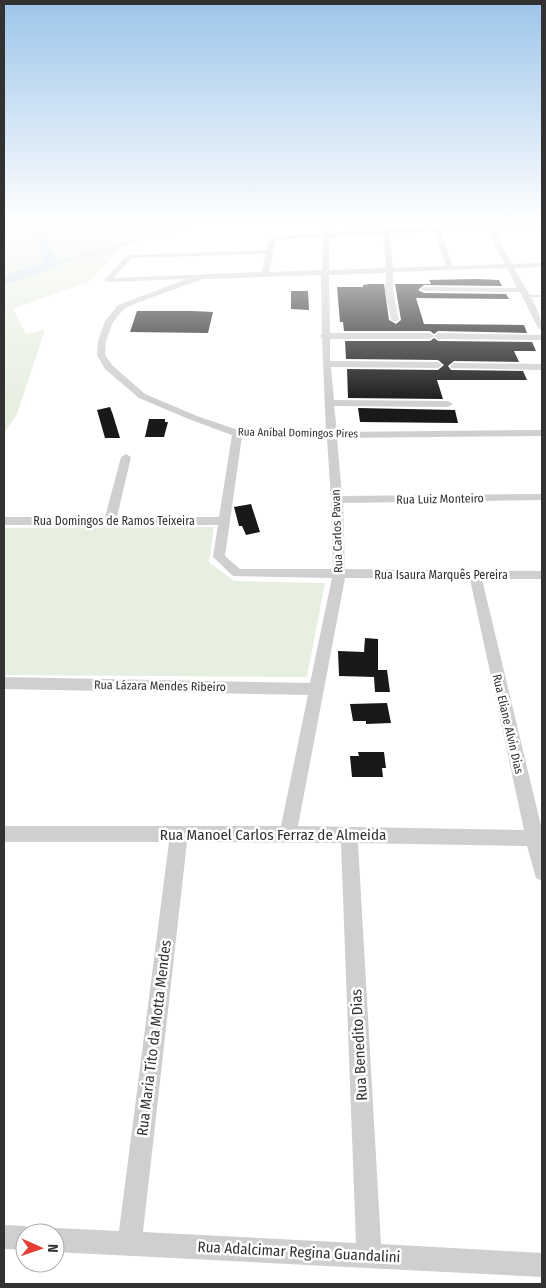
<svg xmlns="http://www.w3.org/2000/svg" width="546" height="1288" font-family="'Fira Sans Condensed',sans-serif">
<rect width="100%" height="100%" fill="#fff"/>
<path fill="#e7efe1" d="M4,224H185L170,233L130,240L90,281L13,309L26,334L45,330L17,414L4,433Z
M214,527L209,562L234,581L325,583L307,677L4,675V528Z"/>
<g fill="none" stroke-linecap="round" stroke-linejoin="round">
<path stroke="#cedeee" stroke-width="2.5" d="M53,263L81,257L163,233"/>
<path fill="#cedeee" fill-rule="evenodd" d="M36,224H48L45,229L48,243L60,263L58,266L4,285V276L45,261L36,243L33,229Z"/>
</g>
<path fill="#191919" d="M476,279L499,280L502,286L424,285L418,290L424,293L506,294L509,299L416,298L424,324L524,325L527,333L438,331L434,334L430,331H344L343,322H340L337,287H363V285L369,284H384L389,320L396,324L401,320L395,284H431L429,280Z
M291,291H308L309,310L291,309Z
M137,311H192L213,312L208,333L130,332Z
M434,338L438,341L532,342L536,351H514L519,362L454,361L448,366L451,370L523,371L527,380H437L443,399L348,398L347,369L438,370L444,365L438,360L346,359L345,341H430Z
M110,407L113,415L120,438H105L97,410Z
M358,408L455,410L458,423L360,422Z
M149,419H165V422H168L164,437H145Z
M251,504L260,532L246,535L242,526H239L234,507Z
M365,638L378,639V670H387L390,692H375L374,677L339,676L338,651L364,652Z
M387,703L391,723L366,724V721H353L350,704Z
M358,752H384L386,768H382L383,777H352L350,756H359Z"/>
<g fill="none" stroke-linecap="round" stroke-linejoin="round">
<path fill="#cfcfcf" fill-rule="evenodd" d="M525,295H542V297H526L524,296Z"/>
<path fill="#cfcfcf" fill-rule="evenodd" d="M321,224H327L330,233L382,230L380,224H386L389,230L485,224H526L493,228L512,264L542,263V267L514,268C523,285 543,312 542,330L538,328L520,292L424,291L420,289L424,287L517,288L507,268L393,272V291L399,320L395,322L391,320L385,291L386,273L329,275L330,333H430L434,336L438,333L542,335V340L438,339L434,336L430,339H330V361L438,362L442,365L438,368L331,367L334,400L448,401L453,404L448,407L334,406L337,432L542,430V436L337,438L342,496L542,494V500L343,503L345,569L542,571V579H482L542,830V881L536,878L527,846L358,843L381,1244L542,1253V1277L55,1252V1233H46L55,1228L119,1231L169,842H4V826H281L308,695L4,689V677L310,683L332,578L233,576L213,557L218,525H4V517H105L121,457L126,454L131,457L117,517H219L232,435L191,420L139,398L105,369L97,355L98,341L105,321L118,305L187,279L108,282L104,280L127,255L267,250L271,237L324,233ZM487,228L505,264L453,266L440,231ZM434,231L446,266L393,268L390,233ZM383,234L386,268L329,270L330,237ZM323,237L322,270L269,272L276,240ZM266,254L262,272L114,278L131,258ZM321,275L322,334L320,336L322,338L326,432L238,430L197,416L145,394L112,365L105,355L106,341L113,322L124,309L139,302L203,279ZM242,436L327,438L331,500L333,569H240L225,556ZM345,578L470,579L524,830L298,826ZM187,842L341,843L356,1243L143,1232Z
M533,224H540L542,227V233Z
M454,363L542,364V370L451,368L450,366Z
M4,1225L25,1226L34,1229L35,1233H25V1250L4,1249Z"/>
</g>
<linearGradient id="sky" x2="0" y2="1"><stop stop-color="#9dc5ea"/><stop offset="0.55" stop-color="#fff"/><stop offset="1" stop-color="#fff" stop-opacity="0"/></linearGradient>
<rect width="546" height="404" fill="url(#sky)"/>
<g text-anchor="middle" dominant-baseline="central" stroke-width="5" stroke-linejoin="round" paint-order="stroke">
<g font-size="11" fill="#323232" stroke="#fff">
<text transform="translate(298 433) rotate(1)">Rua Aníbal Domingos Pires</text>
</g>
<g font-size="12" fill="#323232" stroke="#fff">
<text transform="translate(440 499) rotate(-1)">Rua Luiz Monteiro</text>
<text x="114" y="521">Rua Domingos de Ramos Teixeira</text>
<text transform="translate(337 531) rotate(-92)">Rua Carlos Pavan</text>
<text x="441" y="575">Rua Isaura Marquês Pereira</text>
<text transform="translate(160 686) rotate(1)">Rua Lázara Mendes Ribeiro</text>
<text transform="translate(508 724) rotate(77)">Rua Eliane Alvin Dias</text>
</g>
<g font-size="15" fill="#323232" stroke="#fff">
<text x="273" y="835">Rua Manoel Carlos Ferraz de Almeida</text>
<text transform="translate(154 1038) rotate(-83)">Rua Maria Tito da Motta Mendes</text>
<text transform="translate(359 1045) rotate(-93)">Rua Benedito Dias</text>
<text transform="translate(299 1252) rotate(3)">Rua Adalcimar Regina Guandalini</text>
</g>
</g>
<rect width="546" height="1288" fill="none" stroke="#323232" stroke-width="10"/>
<g transform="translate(40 1248) rotate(92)"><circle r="24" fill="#ffffff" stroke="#adadad"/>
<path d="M0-4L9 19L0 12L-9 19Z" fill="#e63d37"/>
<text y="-8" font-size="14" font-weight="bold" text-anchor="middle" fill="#323232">N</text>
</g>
</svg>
